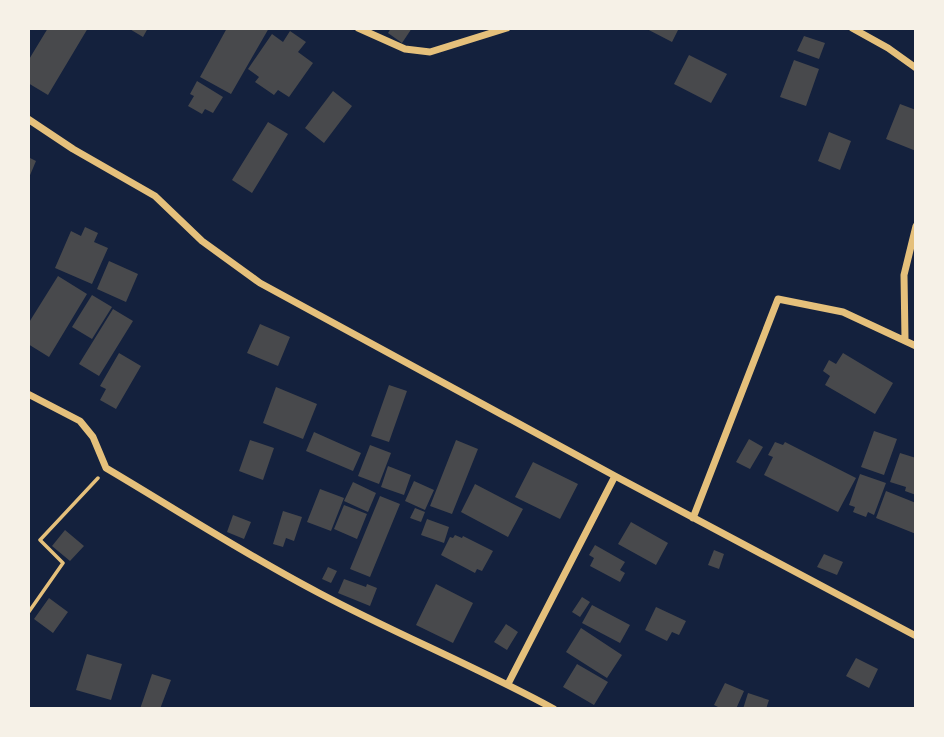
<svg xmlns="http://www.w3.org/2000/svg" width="944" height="737" font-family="'Times New Roman',serif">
<rect width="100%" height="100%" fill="#14213d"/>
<path fill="#48494c" d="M48,28H88L48,95L28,83V61Z
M128,28H148L143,37Z
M227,28H269L231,94L200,77Z
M391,28H412L402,43L388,33Z
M645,28H679L672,42Z
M290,31L306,42L298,52L313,63L289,97L278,90L274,95L255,82L259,77L248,69L272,34L283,42Z
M804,36L825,43L819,59L797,51Z
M689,55L727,74L711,103L674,84Z
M794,60L819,69L806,106L780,97Z
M197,81L223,97L213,113L205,109L202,114L188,106L194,96L190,94Z
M333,91L352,106L324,143L305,128Z
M900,104L916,110V151L886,139Z
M268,122L288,134L252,193L232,180Z
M829,132L851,141L840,170L818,161Z
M28,157L36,161L28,180Z
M85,227L98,233L94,242L108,248L92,284L55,268L71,231L81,236Z
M109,261L138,274L126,302L97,289Z
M58,276L87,294L49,357L28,344V324Z
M92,295L112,307L92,339L72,327Z
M113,309L133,321L99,376L79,364Z
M260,324L290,337L278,366L247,353Z
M119,353L141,366L116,409L100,400L106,389L100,386Z
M843,353L893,383L875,414L825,385L830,376L823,371L829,360L836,364Z
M389,385L407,391L389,442L371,436Z
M276,387L317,404L303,439L263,423Z
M874,431L897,439L884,475L861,467Z
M314,432L361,453L353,471L306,451Z
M749,439L763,447L750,469L736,462Z
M250,440L274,448L263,480L239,471Z
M456,440L478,449L452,514L430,506Z
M775,442L783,445L785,442L856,478L838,512L764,475L773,457L768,455Z
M370,445L391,453L379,484L358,476Z
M900,453L916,458V495L905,491L906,487L890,482Z
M533,462L578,484L560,519L515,497Z
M388,466L411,475L404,495L381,487Z
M860,474L886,483L874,515L868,512L866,517L853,512L855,507L849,505Z
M414,481L434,490L425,510L405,501Z
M353,482L376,493L368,512L344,501Z
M475,484L523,509L508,537L461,512Z
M320,489L344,498L331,531L307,522Z
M886,491L916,503V534L876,518Z
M380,496L400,504L370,577L350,569Z
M344,505L367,514L357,539L334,529Z
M415,508L425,512L421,522L410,518Z
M283,511L302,517L294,541L286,538L283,547L273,544Z
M233,515L251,522L244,539L227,532Z
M427,519L449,527L444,543L421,535Z
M631,522L668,543L656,565L618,544Z
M65,530L84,546L70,561L52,546Z
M455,535L462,538L463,536L493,551L482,571L477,569L475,573L441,555L450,537L453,538Z
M595,545L625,562L620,570L625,573L620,582L590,566L594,558L589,555Z
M714,550L724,554L719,569L708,565Z
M824,554L843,562L837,575L817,567Z
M328,567L337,571L331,583L322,579Z
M344,579L366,587L367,584L377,588L370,606L338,593Z
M436,584L473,603L453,643L416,625Z
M582,597L590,602L580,617L572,612Z
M49,598L68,612L53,633L34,619Z
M592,605L630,625L620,643L582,623Z
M656,607L686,621L679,635L672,632L667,641L645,630Z
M506,624L518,632L507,650L494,642Z
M581,628L622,655L607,678L566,652Z
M87,654L122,664L111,700L76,690Z
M856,658L878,669L869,688L846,676Z
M577,664L608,682L594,705L563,687Z
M152,674L171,680L160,709H140Z
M725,683L744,691L736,709H722L714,705Z
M748,693L769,700L766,709H743Z"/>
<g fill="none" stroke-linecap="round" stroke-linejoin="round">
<path stroke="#e5c07b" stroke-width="3.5" d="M28,613L63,563L40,540L98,478"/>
<path stroke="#e5c07b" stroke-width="7" d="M358,28L405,49L430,52L507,28
M852,28L888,48L916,68
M28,119L73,149L155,196L202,241L260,283L615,476L916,636
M905,339L904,275L916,226
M28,394L80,421L93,437L106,468C177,510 246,555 319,593C396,634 477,667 554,709
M693,518L778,299L843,312L916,346
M508,684L615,476"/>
</g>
<rect width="944" height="737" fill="none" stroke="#f6f1e7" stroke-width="60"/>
</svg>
